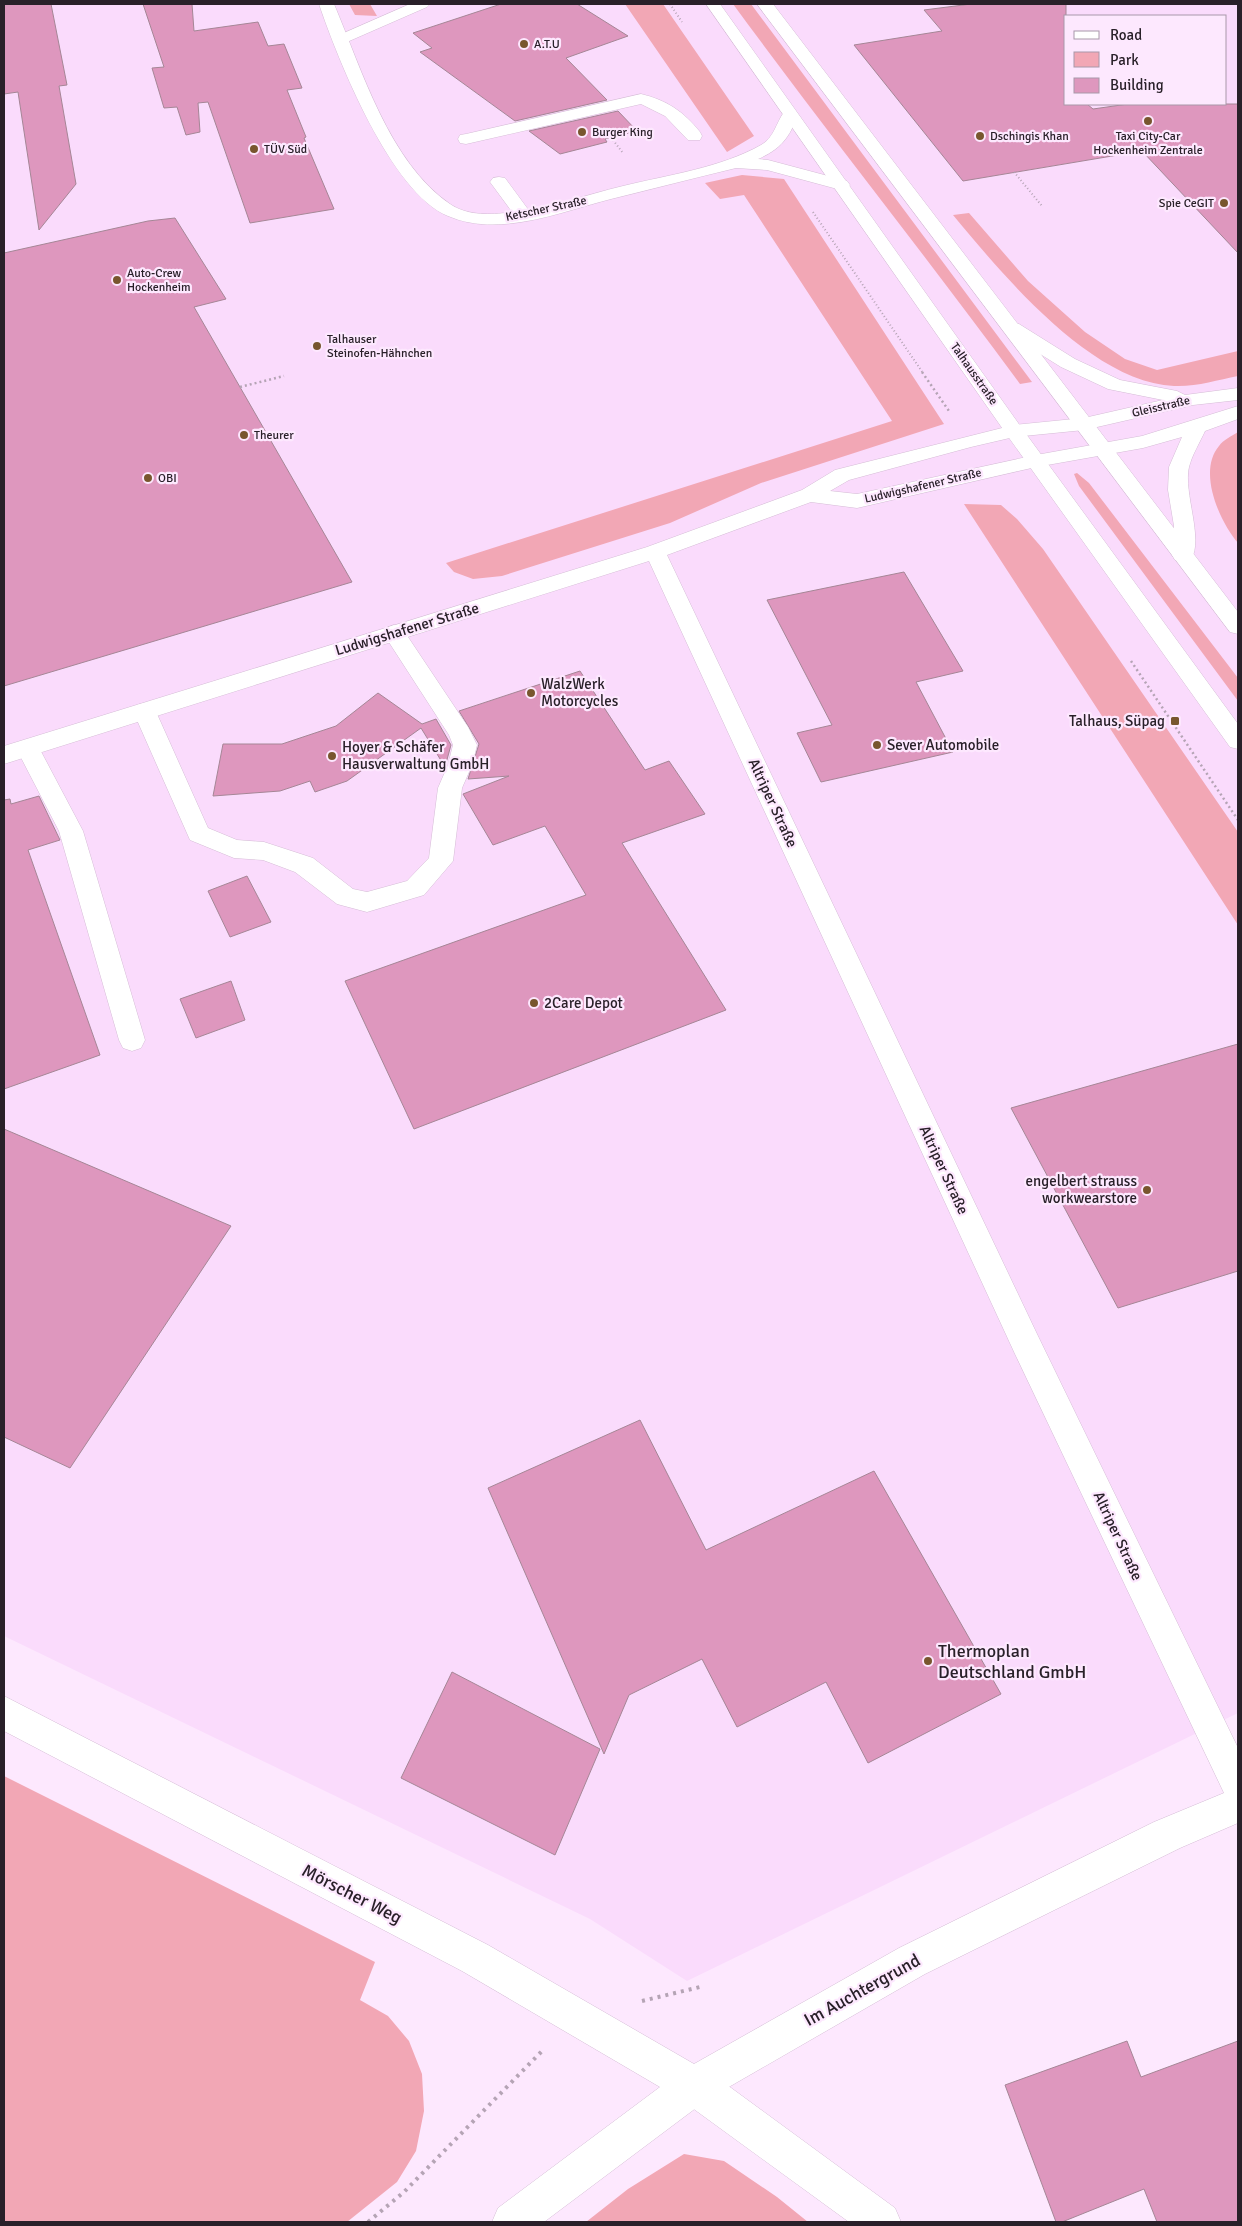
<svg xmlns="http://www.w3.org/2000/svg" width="1242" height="2226" font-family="Signika,sans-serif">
<rect width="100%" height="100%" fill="#fde8fe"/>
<path fill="#fadbfc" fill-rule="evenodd" d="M4,4H1238V1713L687,1981L590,1919L4,1636ZM1066,16H1226V104H1066Z"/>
<path fill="#f2a7b5" d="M349,4H370L377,16L355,15Z
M625,4H663L754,136L727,152Z
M733,4H751L1032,382L1020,384C926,256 827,132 733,4Z
M742,175L784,179L944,424L761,483L670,523L502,576L473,579L454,572L446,563L892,421L744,195L720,199L705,183Z
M969,213L1028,281L1085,332L1125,359L1157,370L1238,351V376C1217,380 1196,387 1174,386C1091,382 1003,275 953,215Z
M1238,432V543C1220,522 1197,472 1219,446C1223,440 1232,436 1238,432Z
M1077,473L1089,483L1238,678V701L1079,486L1074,474Z
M964,504L1001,505L1017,519L1043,549L1238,832V925Z
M4,1776L375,1962L360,2000L388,2016L409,2041L422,2074L424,2111L416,2151L397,2182L347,2222H4Z
M684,2154L724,2161L777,2197L808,2222H586L628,2189Z"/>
<path fill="#de97be" stroke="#a58696" d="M4,4H51L67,85L59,86L76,184L39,230L18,92L4,94Z
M143,4H192L194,31L258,22L268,46L284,44L302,88L287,90L306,137L304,138L334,209L250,223L208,102L198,103L200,132L186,135L177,107L164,108L152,68L164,67Z
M501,4H577L628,36L566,58L607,100L515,121L420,52L432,48L413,33Z
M971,4H1066V104H1087L1093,109L1128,104H1238V253L1142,151L963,181L854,45L942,31L924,10Z
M618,111L637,131L605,139L607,142L560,154L529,131Z
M175,218L226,299L194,307L352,582L4,686V253L148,221Z
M904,572L963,671L916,682L953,752L821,782L797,733L832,725L767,600Z
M580,671L645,770L669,761L705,814L622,843L726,1010L414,1129L345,981L586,895L545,826L493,845L463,794L509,776L468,779L479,744L459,711Z
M378,693L422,724L436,719L451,745L445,767L421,728L347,781L315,792L310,781L280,791L213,796L223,744H282L336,726Z
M39,796L60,840L28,850L100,1055L4,1089V800L10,799L11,804Z
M247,876L271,922L230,937L208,891Z
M231,981L245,1020L196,1038L180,999Z
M1238,1044V1271L1118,1308L1011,1108Z
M4,1129L231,1226L70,1468L4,1437Z
M640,1420L706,1550L874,1471L1001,1694L868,1763L826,1682L737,1727L702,1659L629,1695L604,1754L488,1488Z
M452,1672L600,1749L555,1855L401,1778Z
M1127,2041L1141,2077L1238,2041V2222H1157L1144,2189L1062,2222H1056L1005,2085Z"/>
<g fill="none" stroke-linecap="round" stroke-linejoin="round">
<g stroke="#d5bdd6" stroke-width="1">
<path id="lane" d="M410,4H430L427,7L347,42H337L334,39L337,36Z
M641,94C667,100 684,112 700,132L702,136L700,140H688L665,116L641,104L466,144L460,143L458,139L460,135L466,134Z
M499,177L505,178L530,212L533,216L530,220H518L493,186L490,182L493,178Z
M394,625L402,628L468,727L477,745L472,765L462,788L453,861L424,895L367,912L337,904L295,872L263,860L234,858L190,840L133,711L137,705L145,703L153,705L208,828L237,840L264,842L313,858L353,889L367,892L407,881L429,858L438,788L448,765L453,745L449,735L383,633L386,628Z
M28,740L36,742L83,831L145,1040L141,1048L132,1051L123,1048L119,1040L59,831L16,748L20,742Z
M694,2066L708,2071L895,2208L901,2222H849L680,2099L675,2085L680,2071Z"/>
</g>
<g stroke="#d5bdd6" stroke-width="1">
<path id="street" d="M319,4H334C362,70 389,162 450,204C466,215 487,215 505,213C545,210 585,195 623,186C668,175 720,168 761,145C774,138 776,123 784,112L790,110L798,115C789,138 781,149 758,159L768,160L847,181L850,185L847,189L841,190L767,170L736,168C694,178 652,189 611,199C560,212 499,238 448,216C391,193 338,60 319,4Z
M1012,322L1019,324L1075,359L1120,380L1177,391L1185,395L1238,388V400L1193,405L1084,430L1014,437L971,447L849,480L830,491L857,494L1036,455L1142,436L1238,406V419L1205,431C1200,442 1192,455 1189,467C1183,493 1204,538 1191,560L1183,562L1175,560L1172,555L1174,526L1168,490L1169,467L1182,437L1143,448L1036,467L857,508L811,502L667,555L1037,1334L1238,1748V1823L1180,1848L925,1974L708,2099L544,2222H492L498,2208L660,2087L462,1971L4,1731V1696L488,1945L694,2064L899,1948L1154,1822L1224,1793L1015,1354L649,561L4,764V746L647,547L802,490L835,470L1014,425L1084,418L1163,400L1108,389L1061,367L1005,332L1003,328L1005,324Z"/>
</g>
<g stroke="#d5bdd6" stroke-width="1">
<path id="secondary" d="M706,4H720L1021,427L1238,724V749L1230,747L1007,435Z
M757,4H773L1238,612V634L1230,632Z"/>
</g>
<path stroke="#b5a4b5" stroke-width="2" stroke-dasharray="1 2.5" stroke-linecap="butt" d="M670,4L682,22
M613,140L623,153
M1014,172L1042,206
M813,212L923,373"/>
<path stroke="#b5a4b5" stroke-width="2.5" stroke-dasharray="2 3" stroke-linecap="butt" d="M922,372L949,411
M240,387L284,376
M1131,661L1238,820"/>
<path stroke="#b5a4b5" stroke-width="4" stroke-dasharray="3 5" stroke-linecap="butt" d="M642,2001L704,1986
M368,2222L404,2192L543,2050"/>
<use href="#lane" fill="#fff" fill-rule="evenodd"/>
<use href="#street" fill="#fff" fill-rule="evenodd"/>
<use href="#secondary" fill="#fff" fill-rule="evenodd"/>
</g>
<g fill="#78562e" stroke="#fde8fe" stroke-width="2">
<circle cx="524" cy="44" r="5"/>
<circle cx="1148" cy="121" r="5"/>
<circle cx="582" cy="132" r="5"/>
<circle cx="980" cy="136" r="5"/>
<circle cx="254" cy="149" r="5"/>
<circle cx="1224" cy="203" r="5"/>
<circle cx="117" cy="280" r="5"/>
<circle cx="317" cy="346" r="5"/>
<circle cx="244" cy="435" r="5"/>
<circle cx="148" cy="478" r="5"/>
<circle cx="531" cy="693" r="5"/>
<rect x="1170" y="716" width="10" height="10" rx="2.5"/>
<circle cx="877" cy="745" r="5"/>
<circle cx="332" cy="756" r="5"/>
<circle cx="534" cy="1003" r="5"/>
<circle cx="1147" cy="1190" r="5"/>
<circle cx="928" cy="1661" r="5"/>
</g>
<g text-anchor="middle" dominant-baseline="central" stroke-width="4.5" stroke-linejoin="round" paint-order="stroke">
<g font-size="12" fill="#292029" stroke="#fde8fe" text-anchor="start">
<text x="534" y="44">A.T.U</text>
<text x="592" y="132">Burger King</text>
<text x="990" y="136">Dschingis Khan</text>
<text x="1148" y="136" text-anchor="middle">Taxi City-Car<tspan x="1148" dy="14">Hockenheim Zentrale</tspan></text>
<text x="264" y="149">TÜV Süd</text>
<text x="1214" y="203" text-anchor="end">Spie CeGIT</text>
<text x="127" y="273">Auto-Crew<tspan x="127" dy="14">Hockenheim</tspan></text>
<text x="327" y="339">Talhauser<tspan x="327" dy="14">Steinofen-Hähnchen</tspan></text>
<text x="254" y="435">Theurer</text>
<text x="158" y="478">OBI</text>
</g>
<g font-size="12" fill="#292029" stroke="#fde8fe">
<text transform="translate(546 209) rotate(-12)">Ketscher Straße</text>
<text transform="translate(974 374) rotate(55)">Talhausstraße</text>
<text transform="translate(1161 407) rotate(-13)">Gleisstraße</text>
<text transform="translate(923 486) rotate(-13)">Ludwigshafener Straße</text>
</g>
<g font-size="15" fill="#292029" stroke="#fde8fe">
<text transform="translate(407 629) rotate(-17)">Ludwigshafener Straße</text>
<text transform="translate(773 803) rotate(65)">Altriper Straße</text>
<text transform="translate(944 1170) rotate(65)">Altriper Straße</text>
<text transform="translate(1118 1536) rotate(65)">Altriper Straße</text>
</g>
<g font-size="15" fill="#292029" stroke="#fde8fe" text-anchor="start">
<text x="541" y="684">WalzWerk<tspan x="541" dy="17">Motorcycles</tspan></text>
<text x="1165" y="721" text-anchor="end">Talhaus, Süpag</text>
<text x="887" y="745">Sever Automobile</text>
<text x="342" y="747">Hoyer &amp; Schäfer<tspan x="342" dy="17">Hausverwaltung GmbH</tspan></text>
<text x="544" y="1003">2Care Depot</text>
<text x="1137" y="1181" text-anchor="end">engelbert strauss<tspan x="1137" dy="17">workwearstore</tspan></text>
</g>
<g font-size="18" fill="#292029" stroke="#fde8fe" text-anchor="start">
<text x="938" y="1651">Thermoplan<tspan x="938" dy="21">Deutschland GmbH</tspan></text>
</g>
<g font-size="18" fill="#292029" stroke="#fde8fe">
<text transform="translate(352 1894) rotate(27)">Mörscher Weg</text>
<text transform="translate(862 1990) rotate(-29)">Im Auchtergrund</text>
</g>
</g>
<rect width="1242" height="2226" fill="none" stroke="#292029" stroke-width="10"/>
<rect x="1064" y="15" width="162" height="90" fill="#fde8fe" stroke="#a898a9"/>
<rect x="1074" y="31" width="25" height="8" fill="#ffffff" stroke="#a898a9"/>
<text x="1110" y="40" font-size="15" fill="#292029">Road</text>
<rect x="1074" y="52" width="25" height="15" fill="#f2a7b5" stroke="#a898a9"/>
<text x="1110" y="65" font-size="15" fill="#292029">Park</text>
<rect x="1074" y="78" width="25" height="15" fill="#de97be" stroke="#a898a9"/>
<text x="1110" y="90" font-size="15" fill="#292029">Building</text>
</svg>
